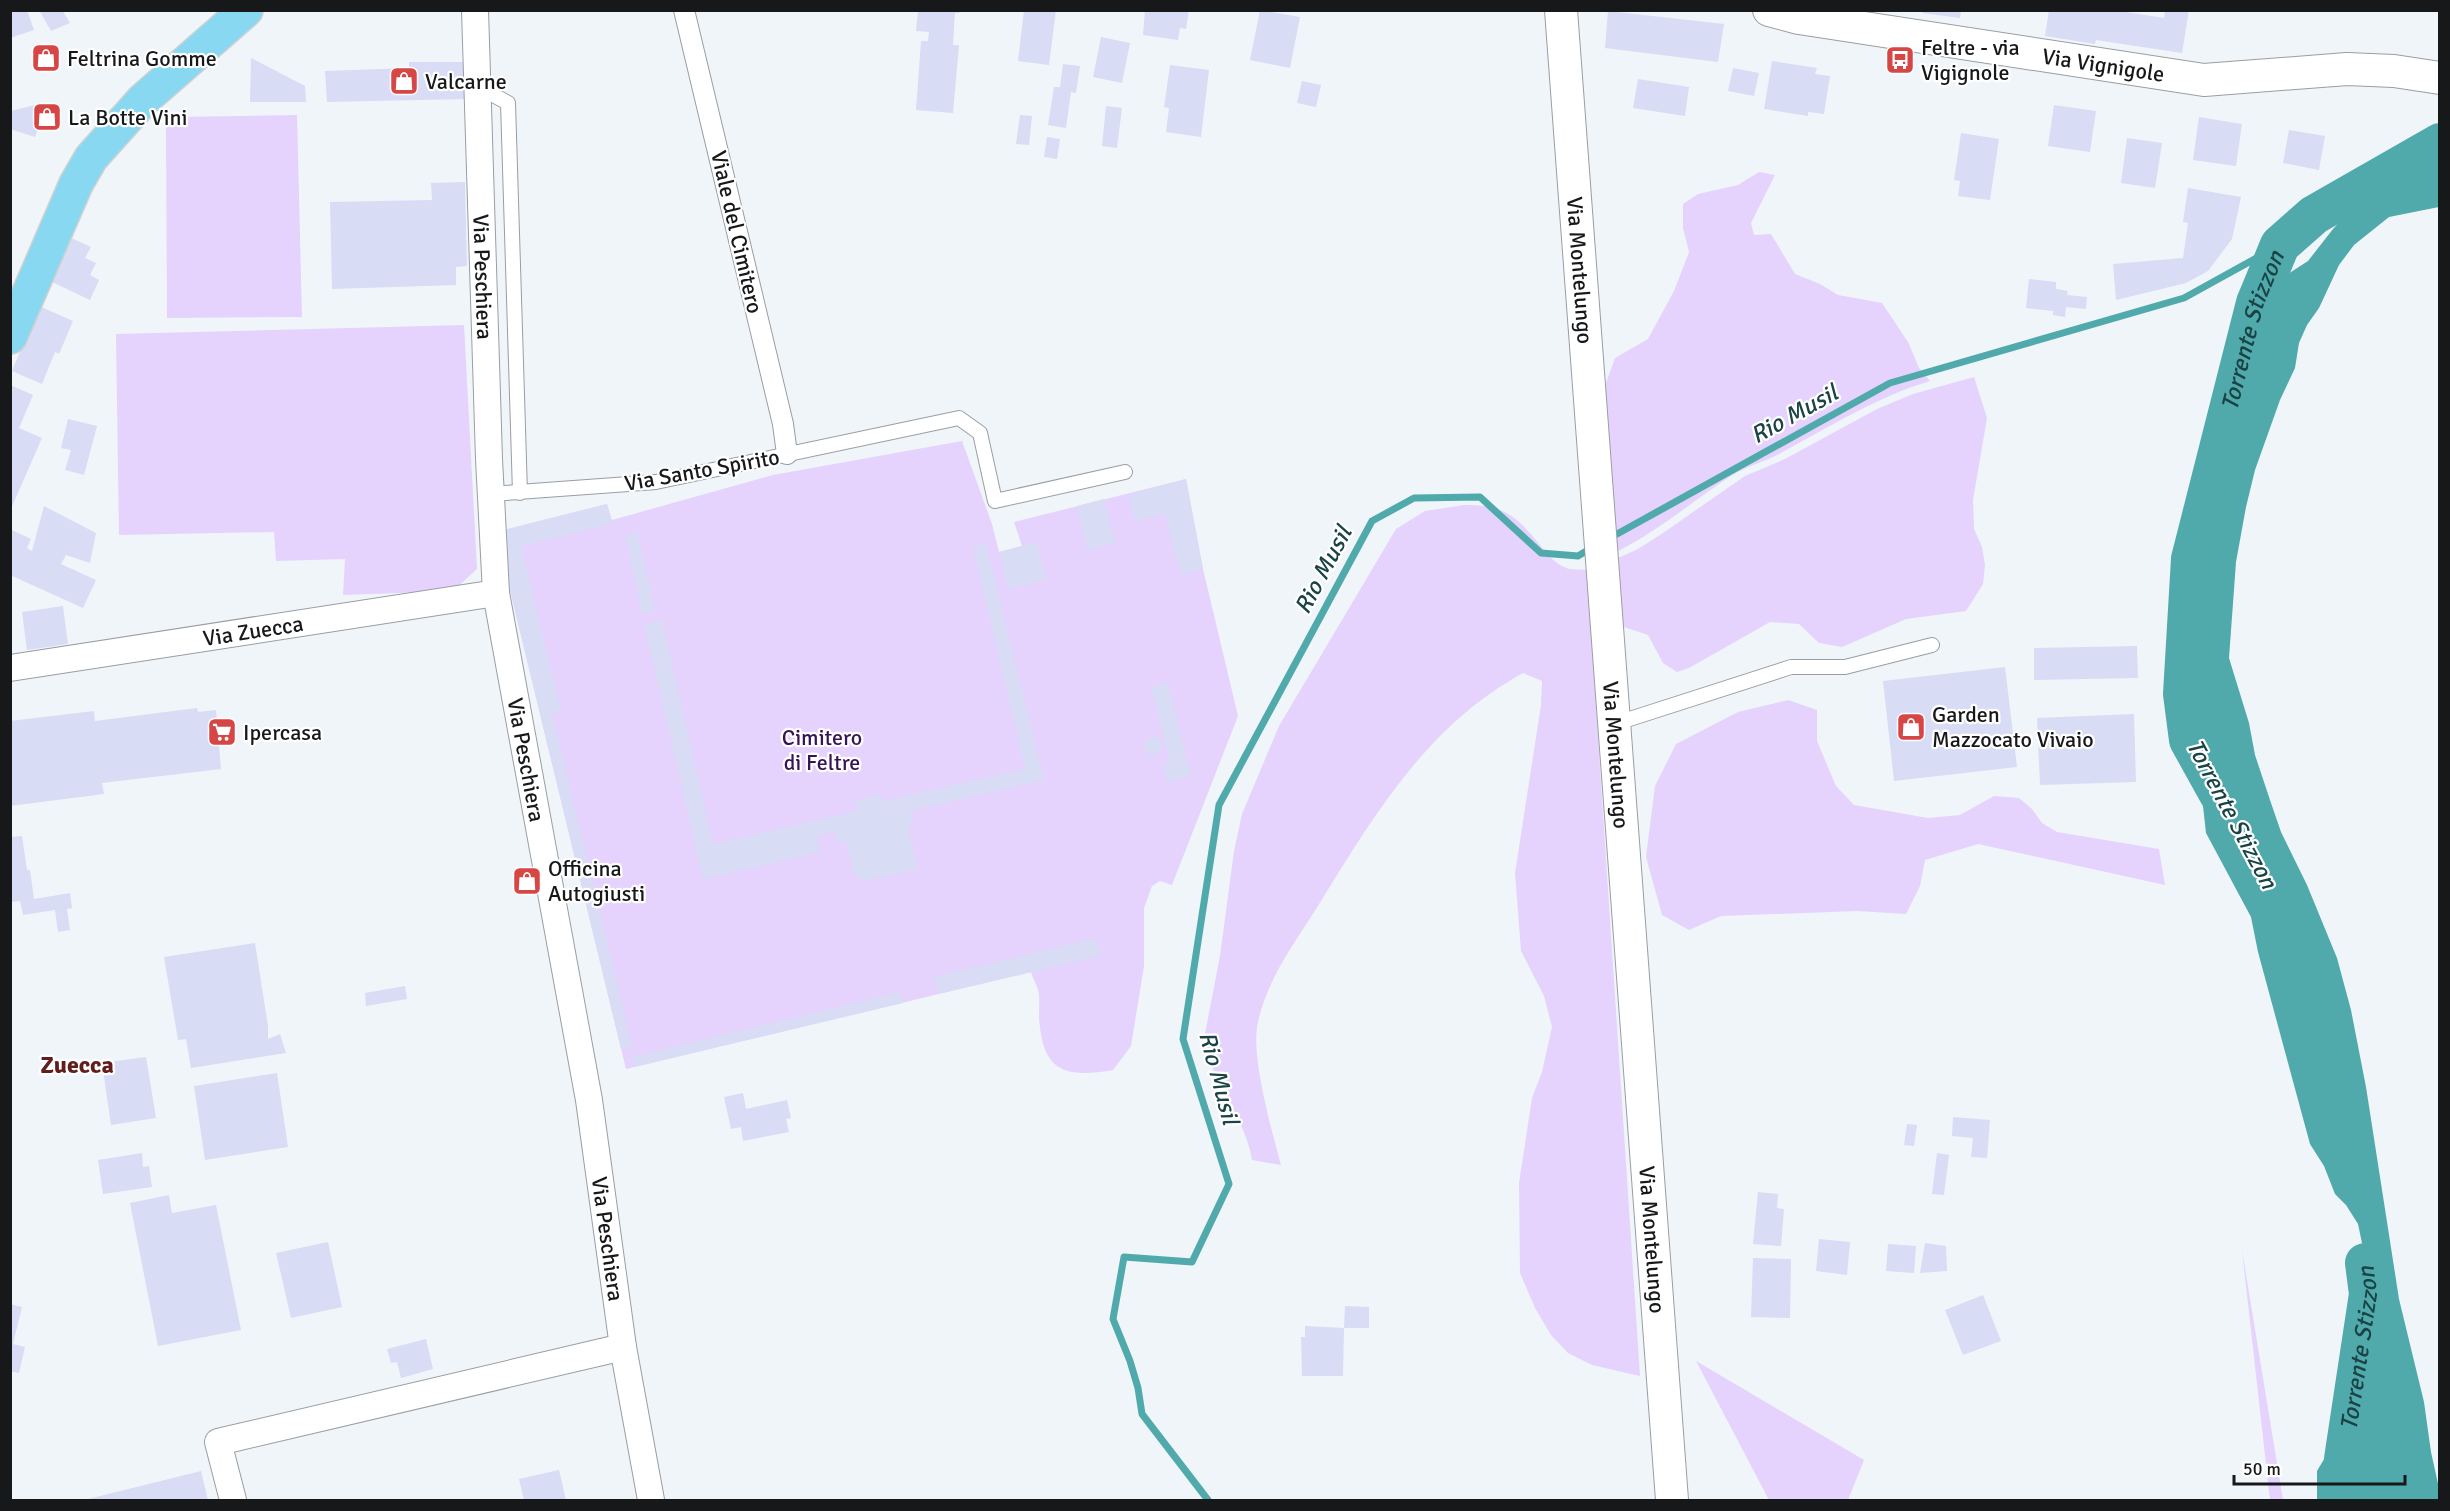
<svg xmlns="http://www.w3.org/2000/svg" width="2450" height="1511" font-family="Signika,sans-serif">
<rect width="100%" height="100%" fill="#f0f5fa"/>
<path fill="#e5d3fd" d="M297,115L302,317L167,318L166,127L175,117Z
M1759,172L1775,175L1751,223L1754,235L1771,234L1795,274L1820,284L1838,295L1882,303L1908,342L1919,368L1930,381C1877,397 1829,427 1781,453C1765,462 1747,466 1731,476C1691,502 1655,534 1612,554L1599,402L1615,358L1648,339L1674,291L1689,252L1683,228V204L1698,194L1738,185Z
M464,325L477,569L453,591L343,595L345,559L276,561L274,532L119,535L116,334Z
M1974,377L1987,418L1973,500L1974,529L1982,547L1985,565L1983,584L1966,611L1906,619L1842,647L1819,643L1799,624L1770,622L1689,668L1677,672L1663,663L1648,635L1615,624L1616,559L1638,549L1660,535L1745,476L1785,459L1877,409L1913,394Z
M962,441L992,524L999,552L1022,546L1014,522L1186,479L1203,569L1238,716L1172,885L1160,881L1152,886L1144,908V966L1131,1046L1113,1070C1071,1077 1045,1075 1040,1027C1038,1016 1040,1005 1039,994C1038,987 1033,979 1031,972L626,1069L496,532L607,504L612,520L773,475Z
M1465,505C1505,505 1516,516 1540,545C1547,553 1553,562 1564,567C1571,571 1579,569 1587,570L1640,1376L1592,1365L1568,1353L1551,1335L1535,1308L1520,1273L1519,1183L1532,1098L1542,1072L1552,1027L1544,996L1521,951L1515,873L1541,705L1542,681L1523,673C1425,727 1373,817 1316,909C1293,945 1267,980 1258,1022C1250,1055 1272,1131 1281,1165L1252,1160C1245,1114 1207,1081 1205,1034L1220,956L1234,851L1242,814L1279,726L1396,529L1425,511Z
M1788,700L1817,710V741L1836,786L1854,805L1928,818L1960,815L1994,796L2019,798L2032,809L2042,823L2057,832L2159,849L2165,885L1978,844L1925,860L1920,886L1906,914L1857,911L1721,916L1689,930L1662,915L1646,857L1655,786L1676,744L1738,712Z
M2242,1250L2283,1500H2270Z
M1696,1361L1864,1460L1848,1500H1769Z"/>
<path fill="#50aaac" d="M2439,163V207L2389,217L2354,245L2339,265L2319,308L2307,325L2299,343L2295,368L2280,400L2255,470L2246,507L2236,562L2229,658L2249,723L2255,755L2270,800L2281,832L2307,885L2337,958L2351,1010L2366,1087L2399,1299L2424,1402L2431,1452L2439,1488V1500H2317V1471L2333,1444L2364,1333L2366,1281L2362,1243L2358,1224L2346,1205L2335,1194L2324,1166L2310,1144L2258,952L2251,917L2206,833L2202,797L2193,759L2196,642L2204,561L2246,397L2280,279L2308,261L2333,229L2362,198L2410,175Z"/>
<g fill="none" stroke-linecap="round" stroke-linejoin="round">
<path stroke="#50aaac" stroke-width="7" d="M1608,539L1890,383L2184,298L2280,245
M1208,1500L1142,1414L1138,1388L1130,1361L1113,1319L1124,1257L1192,1262L1229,1184L1183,1039L1219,805L1372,521L1414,498L1480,497L1541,553L1578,556L1593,547"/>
<g stroke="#50aaac" stroke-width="40">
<path id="s1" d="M2219,794L2189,740L2183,694L2191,559L2256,303L2280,245L2314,215L2440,143"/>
<path id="s2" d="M2346,1500L2344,1459L2369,1294L2365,1263"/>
</g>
</g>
<path fill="#d8dcf5" d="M10,10H27L34,30L10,38Z
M39,10H62L70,23L51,31Z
M918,10H959V13H955L954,27L953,45H959L953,113L916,110L921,41H928L929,32L916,31Z
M1024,10H1056L1049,65L1018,61Z
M1145,10H1189L1186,29L1180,28L1178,40L1143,35Z
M1260,10L1300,17L1290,68L1250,60Z
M1922,10H1961L1960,18L1922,13Z
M2049,10H2114L2164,18L2165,10H2189L2182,53L2096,40L2095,44L2045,36Z
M1608,11L1724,24L1718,62L1605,48Z
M1101,37L1130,43L1122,83L1093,77Z
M251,58L305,86L306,102H250Z
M1772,61L1817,68L1815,74L1830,76L1824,114L1808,112V116L1764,109Z
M409,62H465L466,99L327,102L325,71L409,68Z
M1063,64L1080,66L1076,93L1071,92L1066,128L1048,125L1054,87H1060Z
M1170,65L1209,70L1201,137L1166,132L1169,108L1164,107Z
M1733,68L1759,73L1754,96L1728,91Z
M1638,79L1689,87L1685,116L1633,108Z
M1302,81L1321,85L1316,107L1297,103Z
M43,103L54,106L48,123L41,120L35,137L10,129L11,111Z
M2054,105L2096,111L2090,152L2048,146Z
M1106,106L1122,108L1117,148L1102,146Z
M1020,115L1032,116L1029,145L1016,144Z
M2199,117L2242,124L2236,166L2193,160Z
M2289,130L2325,136L2319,170L2283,163Z
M1961,133L1999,139L1990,200L1958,196L1960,181L1954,180Z
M1047,137L1060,139L1057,159L1044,157Z
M2127,138L2162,143L2155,188L2121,183Z
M465,182L467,266L456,267V285L332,289L330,202L432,200L431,183Z
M2188,188L2241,197L2232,239L2208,271L2186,283L2116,300L2113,264L2183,258L2188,223L2183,222Z
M71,238L91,247L85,258L96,263L90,275L99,280L90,300L52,282Z
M2029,279L2056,282V289L2068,291L2067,295L2087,297L2086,309L2066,307L2065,317L2053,315V311L2026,308Z
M39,306L73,321L59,354L55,352L42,384L12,371Z
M10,385L33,395L19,428L42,438L10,511Z
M68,419L97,426L84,475L65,470L71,450L61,448Z
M1186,479L1203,569L1181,575L1165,513L1135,521L1129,495Z
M1104,499L1115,543L1087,550L1077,506Z
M607,504L612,524L521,546L561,711L552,713L632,1046L621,1049L496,532Z
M44,506L96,533L90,563L66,555L61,564L96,580L83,608L10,575L12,530L31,539L27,548L32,551Z
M637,532L655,610L642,613L625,535Z
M1037,542L1046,580L1008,589L999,552Z
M986,544L1044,780L910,811L913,825L908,826L918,869L864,881L854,875L846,841L837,843L835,832L816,836L820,852L703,879L644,624L662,620L713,844L858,811L855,800L881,795L883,801L1025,769L973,547Z
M63,606L68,644L27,650L22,612Z
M2137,646L2138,678L2034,680V648Z
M2005,667L2017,767L1894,781L1883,681Z
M1168,683L1191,776L1167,782L1163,764L1170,762L1151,687Z
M197,708L198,712L216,710L221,769L102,783L104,794L10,806V721L94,711L95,721Z
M2134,714L2136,782L2040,785L2037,718Z
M1144 746a9 9 0 1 1 18 0a9 9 0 1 1-18 0Z
M22,836L27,870H30L34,899L70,893L72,908L67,909L70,930L58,932L55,910L23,915L20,901L10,902V837Z
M1096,938L1100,956L938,994L934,977Z
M255,943L268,1026V1039L280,1034L286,1053L191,1068L186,1039L178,1040L164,957Z
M405,986L407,999L366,1006L365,993Z
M900,992L903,1003L634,1067L632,1057Z
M146,1057L156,1118L111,1125L102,1063Z
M277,1073L288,1147L205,1160L194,1086Z
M743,1093L746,1109L787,1100L791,1118L786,1119L789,1132L743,1141L741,1127L731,1129L724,1097Z
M1953,1117L1990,1120L1987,1158L1971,1157L1973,1138L1952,1136Z
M1907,1124L1917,1125L1914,1146L1904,1145Z
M142,1153L143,1167L149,1166L152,1187L103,1194L98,1160Z
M1937,1153L1949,1155L1944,1195L1932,1194Z
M1758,1192L1778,1194L1777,1208L1784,1209L1781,1246L1753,1244Z
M169,1195L172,1213L216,1205L241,1330L158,1346L130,1203Z
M1819,1239L1850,1242L1847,1275L1816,1271Z
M328,1242L342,1307L291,1318L276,1253Z
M1925,1243L1946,1246L1947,1271L1920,1273Z
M1888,1244L1916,1246L1914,1273L1886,1271Z
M1753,1258L1791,1259L1790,1318L1751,1317Z
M1983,1295L2001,1341L1963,1355L1945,1310Z
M10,1304L22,1307L13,1344L25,1347L19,1373L10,1371Z
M1345,1306L1369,1307V1328H1344Z
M1305,1326L1344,1328L1343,1376H1302L1301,1337H1305Z
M426,1339L433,1369L401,1378L397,1362L391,1363L387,1349Z
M559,1470L566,1500H524L519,1479Z
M201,1471L208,1500H84Z"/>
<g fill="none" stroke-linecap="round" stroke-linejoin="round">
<g stroke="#999ea4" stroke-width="16">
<path id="service" d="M477,86L508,103L520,493
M491,494L656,482L959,418L980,433L995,501L1125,472
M1614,724L1791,667H1845L1932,645"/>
</g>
<g stroke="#999ea4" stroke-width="22">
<path id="pedestrian" d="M684,10L783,424L787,454"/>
</g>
<g stroke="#999ea4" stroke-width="28">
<g id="minor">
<path id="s3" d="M475,10L489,459L496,593L589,1100L623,1347L651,1500"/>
<path id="s4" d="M10,668L496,593"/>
<path d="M233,1500L218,1442L623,1347"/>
</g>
</g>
<g stroke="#999ea4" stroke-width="34">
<g id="tertiary">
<path id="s5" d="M1561,10L1672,1500"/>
<path id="s6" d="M1769,10L1799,18L2204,80L2347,69L2394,71L2440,78"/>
</g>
</g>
<g stroke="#d0d1d1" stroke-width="36">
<path id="primary" d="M10,337L76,184L91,158L143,100L246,10"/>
</g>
<use href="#service" stroke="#fff" stroke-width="14"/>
<use href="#pedestrian" stroke="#fff" stroke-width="20"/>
<use href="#minor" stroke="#fff" stroke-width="26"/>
<use href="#tertiary" stroke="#fff" stroke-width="32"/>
<use href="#primary" stroke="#89d8f1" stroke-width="33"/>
</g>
<defs>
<g id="shop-square" transform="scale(1.5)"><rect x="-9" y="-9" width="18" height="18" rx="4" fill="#d54645" stroke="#fff"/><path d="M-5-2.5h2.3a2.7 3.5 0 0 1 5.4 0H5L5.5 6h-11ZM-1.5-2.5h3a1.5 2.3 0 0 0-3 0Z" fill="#fff"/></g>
<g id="bus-square" transform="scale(1.5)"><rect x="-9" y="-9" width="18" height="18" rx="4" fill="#d54645" stroke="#fff"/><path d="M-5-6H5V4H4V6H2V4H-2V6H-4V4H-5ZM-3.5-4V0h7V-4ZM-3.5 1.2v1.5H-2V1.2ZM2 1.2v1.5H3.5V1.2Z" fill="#fff"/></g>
<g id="supermarket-square" transform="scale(1.5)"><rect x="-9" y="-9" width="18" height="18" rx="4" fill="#d54645" stroke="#fff"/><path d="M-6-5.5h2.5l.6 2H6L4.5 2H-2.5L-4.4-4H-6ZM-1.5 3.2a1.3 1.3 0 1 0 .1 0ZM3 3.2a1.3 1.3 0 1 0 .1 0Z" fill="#fff"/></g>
</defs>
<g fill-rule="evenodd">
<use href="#shop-square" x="46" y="58"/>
<use href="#bus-square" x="1900" y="60"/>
<use href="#shop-square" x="404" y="81"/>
<use href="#shop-square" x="47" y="117"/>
<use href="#shop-square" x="1911" y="727"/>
<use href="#supermarket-square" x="222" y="732"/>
<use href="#shop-square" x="527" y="881"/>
</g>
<g text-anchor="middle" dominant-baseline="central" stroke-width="4.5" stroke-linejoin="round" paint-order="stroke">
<g font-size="22" fill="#16181a" stroke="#fff" text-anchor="start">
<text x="1921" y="47">Feltre - via<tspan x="1921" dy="25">Vigignole</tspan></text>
<text x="67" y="58">Feltrina Gomme</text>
<text x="425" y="81">Valcarne</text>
<text x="68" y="117">La Botte Vini</text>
<text x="1932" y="714">Garden<tspan x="1932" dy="25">Mazzocato Vivaio</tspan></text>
<text x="243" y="732">Ipercasa</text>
<text x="548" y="868">Officina<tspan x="548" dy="25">Autogiusti</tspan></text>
</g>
<g font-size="22" fill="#16181a" stroke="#fff">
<text stroke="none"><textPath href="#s6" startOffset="339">Via Vignigole</textPath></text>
<text transform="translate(737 232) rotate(77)">Viale del Cimitero</text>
<text stroke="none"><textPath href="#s5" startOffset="261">Via Montelungo</textPath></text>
<text stroke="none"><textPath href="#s3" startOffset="267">Via Peschiera</textPath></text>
<text transform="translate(702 470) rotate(-10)">Via Santo Spirito</text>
<text stroke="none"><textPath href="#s4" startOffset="246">Via Zuecca</textPath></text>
<text stroke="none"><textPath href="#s5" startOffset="747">Via Montelungo</textPath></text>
<text stroke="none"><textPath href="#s3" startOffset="753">Via Peschiera</textPath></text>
<text stroke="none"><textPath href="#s3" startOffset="1239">Via Peschiera</textPath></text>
<text stroke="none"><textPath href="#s5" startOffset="1233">Via Montelungo</textPath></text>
</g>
<g font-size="22" fill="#371357" stroke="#fff">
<text x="822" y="737">Cimitero<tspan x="822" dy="25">di Feltre</tspan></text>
</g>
<g font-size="24" font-style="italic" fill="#194344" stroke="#fff">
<text stroke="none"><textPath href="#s1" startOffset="480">Torrente Stizzon</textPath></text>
<text transform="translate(1794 414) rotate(-29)">Rio Musil</text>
<text transform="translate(1323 570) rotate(-62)">Rio Musil</text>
<text transform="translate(2232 814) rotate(62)">Torrente Stizzon</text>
<text transform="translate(1219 1078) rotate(75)">Rio Musil</text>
<text stroke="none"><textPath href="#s2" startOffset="153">Torrente Stizzon</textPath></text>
</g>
<g font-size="24" font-weight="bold" fill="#621d1d" stroke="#fff">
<text x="77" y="1065">Zuecca</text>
</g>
</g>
<rect width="2450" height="1511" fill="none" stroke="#16181a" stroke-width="24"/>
<path d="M2234 1475v9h171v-9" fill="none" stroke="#16181a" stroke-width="3"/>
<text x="2243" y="1475" font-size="18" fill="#16181a" stroke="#ffffff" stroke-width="4.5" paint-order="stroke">50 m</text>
</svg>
